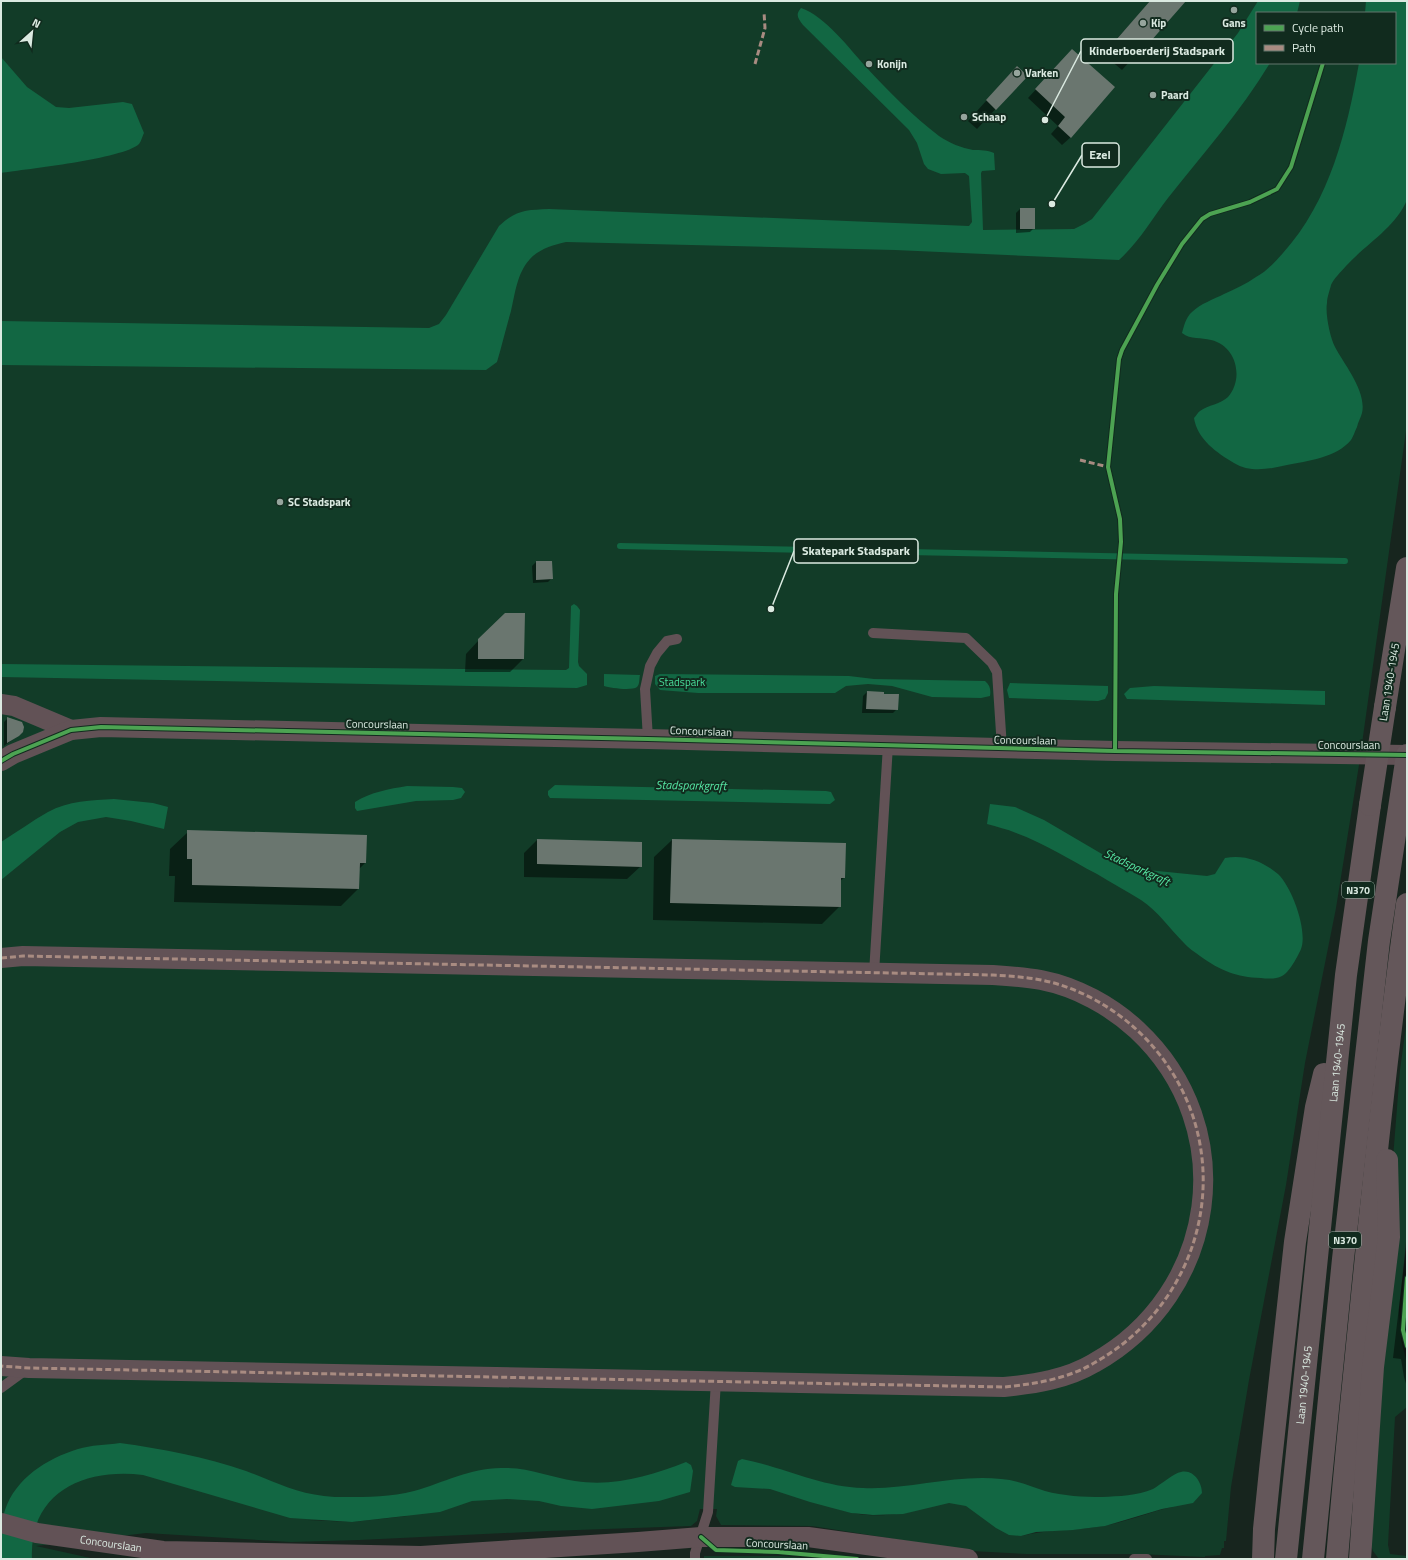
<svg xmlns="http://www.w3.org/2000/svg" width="1408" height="1560" font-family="'Titillium Web',sans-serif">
<rect width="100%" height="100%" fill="#17251e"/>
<path fill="#123c28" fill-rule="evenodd" d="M1,1H1407V424L1359,765L1336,908L1305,1063L1286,1185L1249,1380L1231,1487L1226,1541H1224V1548H1222L1220,1555L1205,1556V1557L1138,1554H1027L971,1551L812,1526L721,1525L716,1516L717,1509H700L697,1521L691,1526L548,1531L359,1540L291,1542L146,1533L36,1546L95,1559H32L31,1547L1,1550ZM1257,13H1395V63H1257ZM1172,1507C1149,1512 1126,1522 1103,1526C1076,1531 1048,1529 1021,1536L970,1508ZM921,1508C896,1517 863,1518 838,1509ZM407,1516L352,1522L308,1520Z
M1407,1019V1232L1399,1310L1401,1340L1407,1363V1407L1395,1417L1388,1545L1390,1554L1407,1556V1559H1379L1373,1551L1369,1541L1393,1158L1400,1070Z
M704,1556H781L815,1559H704Z"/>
<path fill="#126743" d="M1258,1H1300L1297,13H1257V63H1270C1241,111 1203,154 1168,198C1152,219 1139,242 1119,260L895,250L566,242C553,245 539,249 530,259C517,273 515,294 511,311C506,328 502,345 497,362L486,370L1,365V321L429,328L439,324L446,315L499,226C516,210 526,210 549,209L969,226L972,222L969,176L965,173L941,174L928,169L924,164L917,143L909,130L803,25C798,18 795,15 801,8C825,16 849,48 866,67C888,91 913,116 939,136C949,143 962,148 973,150C981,150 987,150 994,153L995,170L982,171L981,173L983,230L1074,229L1084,224L1092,219L1238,33Z
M1366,1H1407V200C1395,228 1366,244 1346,266C1341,272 1334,278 1331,285C1330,290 1327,297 1327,303C1325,313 1330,338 1335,347C1344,364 1367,392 1362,413C1361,417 1358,422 1357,427C1355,431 1353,437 1351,440C1336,458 1307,461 1287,465C1270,469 1250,473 1234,463C1217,453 1197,439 1194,418C1196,416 1198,412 1200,411C1208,405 1221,404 1228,397C1244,379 1237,346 1211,340C1201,337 1191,340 1182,333C1184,326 1186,317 1192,312C1200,304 1214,299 1224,294C1235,289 1246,284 1256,277C1266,272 1276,261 1283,253C1330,201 1347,130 1359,63H1395V13H1365Z
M1,57L27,87L56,107L69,108L123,102L132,104L144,133C142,137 141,142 139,144C123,159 26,169 1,173Z
M574,604L577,606L580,610L578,662L579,666L587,674V685L577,688L1,677V664L566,670L569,668L571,606Z
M604,674L640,675C639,679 640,684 637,687C632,691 610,688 604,686Z
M660,674L849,676L874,679L985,681C990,685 991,690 990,696L981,698L932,697L892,686L868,684L846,686L835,693H698L660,690L655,684V676Z
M1010,683L1108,686V693L1105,699L1098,701L1009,698L1007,690Z
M1154,686L1325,691V705L1127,699L1124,694L1130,688Z
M555,785L826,791L831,792L835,800L830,804L550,798L548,795V791Z
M407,786L453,787L462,788L465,792L461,798L453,800L416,801L357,811L355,808V802C371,792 389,789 407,786Z
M114,799L153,803L168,807L164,829L131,821L106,817L78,822L60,832L1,880V842C17,832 32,821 48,812C68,801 92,800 114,799Z
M990,804L1015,807L1044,820L1119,864L1128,868L1207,876L1215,874L1225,858C1244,854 1263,861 1278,874C1292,887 1308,931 1301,949C1298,956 1289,973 1282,976C1276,979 1268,979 1261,978C1236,977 1221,971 1200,956C1195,952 1188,948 1184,943C1170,929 1158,911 1141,900C1127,891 1111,883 1097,874C1070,860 1044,843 1016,833C1007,829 997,827 987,824Z
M120,1443C163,1449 205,1457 246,1471C273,1481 295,1493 324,1496C331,1497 338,1497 345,1497C368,1497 391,1497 414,1491C443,1483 470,1468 501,1468C528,1467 549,1477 575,1481C614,1487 650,1476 686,1462L691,1465L693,1471L690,1492L659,1501L592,1509L561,1506L539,1501L507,1499L472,1501L440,1512L352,1522L290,1518L143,1475C84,1468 29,1492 32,1559H1C1,1543 0,1525 5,1510C16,1478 46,1459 78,1449C91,1445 106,1445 120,1443Z
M742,1459C783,1467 821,1487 863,1488C909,1490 955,1474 1001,1479C1017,1480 1030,1486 1045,1491C1063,1496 1084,1497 1102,1497C1119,1496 1137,1496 1153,1489C1160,1485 1174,1473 1181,1472C1194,1469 1202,1483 1202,1493L1193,1503L1162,1509L1105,1526L1073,1530L1036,1532L1021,1536L1009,1535L996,1528L966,1506L949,1503L903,1514L873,1515L851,1513L810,1502L770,1489L735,1487L731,1485L738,1461Z"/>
<path fill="#0007" d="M1151,1H1175L1180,6L1122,70L1103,54Z
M1064,59L1071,137L1062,145L1051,134L1058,126L1028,98Z
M1013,71L1026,76L977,129L968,121Z
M1020,209H1034V228L1030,232L1016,233V213Z
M536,562H551L552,578L548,582L533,583L532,566Z
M479,640L523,659L510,672H465L466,654Z
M867,692L883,695L897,709L893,713H862L863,696Z
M8,718L16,737L4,746V722Z
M188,832L365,863L359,869L358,889L341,906L174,902L175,876H169L170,849Z
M537,840L641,866L627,879L524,877V853Z
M672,840L844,878L840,881V906L822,924L653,920L654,857Z
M1407,1239V1387L1404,1377L1401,1359L1393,1358Z"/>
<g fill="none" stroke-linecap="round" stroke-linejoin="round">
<path stroke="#126743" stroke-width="6" d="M620,546L1345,561"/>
</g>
<path fill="#6a766f" d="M1150,1H1186L1136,58L1116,40Z
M1072,49L1115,87L1071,138L1058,126L1065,117L1035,89Z
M1017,66L1028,76L996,110L986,100Z
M1020,208H1035V229H1020Z
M536,561H552L553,579L536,580Z
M505,613H525L524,659H478V639Z
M867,691L884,692V694H899L898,710L866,709Z
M7,717L22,722L24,727L23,732L19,736L7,743Z
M187,830L367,835L366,863H360L359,889L192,885V859H187Z
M537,839L642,842V867L537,864Z
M672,839L846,843L845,878H841V907L670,903Z"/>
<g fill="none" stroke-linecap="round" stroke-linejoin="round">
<path stroke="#625256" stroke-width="10" d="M873,633L966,638L992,663L997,672L1002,748
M648,739L645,689L650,666L657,653L667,641L677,639
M874,973L888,745
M1,1388L27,1369
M695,1559V1553L708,1512L716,1381
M1134,1559H1147"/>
<g stroke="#625256" stroke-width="20">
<path d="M1,704L14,706L71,730"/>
<path d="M1,761L13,754L71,730L101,727L648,739L1115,751L1407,755"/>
<path d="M1,958L23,956L993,975C1009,976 1025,977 1041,980C1077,987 1111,1006 1137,1030C1242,1128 1218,1294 1094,1363C1067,1379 1035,1384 1004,1387L29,1368L1,1366"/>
<path id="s1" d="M1,1523L37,1533L163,1551L421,1556L638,1542L701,1537H808L968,1559"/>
</g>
<g stroke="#64575a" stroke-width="22">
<path d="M1385,707L1407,568"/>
<path d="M1263,1559L1264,1529L1270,1470L1295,1242L1316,1107L1324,1074"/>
<path id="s2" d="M1286,1559L1346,975L1370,805"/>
<path d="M1313,1559L1343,1259L1379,941L1407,755"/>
<path d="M1337,1559C1346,1448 1358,1337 1369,1226C1380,1119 1392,1011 1407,904"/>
<path d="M1360,1559L1373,1367L1389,1237L1387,1160"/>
</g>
<path stroke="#64575a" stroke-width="22" d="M1370,805L1385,707"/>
<path stroke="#a88b81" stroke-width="3" stroke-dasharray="6 3" stroke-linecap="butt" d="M755,64L765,28L764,12
M1080,460L1108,467
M1,958L23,956L993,975C1009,976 1025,977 1041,980C1077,987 1111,1006 1137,1030C1242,1128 1218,1294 1094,1363C1067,1379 1035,1384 1004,1387L29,1368L1,1366"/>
<g stroke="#112b1e" stroke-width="6">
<path id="cycleway" d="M1115,751L1116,594L1121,542L1120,519L1108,467L1119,359L1122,350L1157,285L1182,244L1202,219L1210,214L1250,202L1277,189L1291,167L1323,63
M1,761L13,754L71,730L101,727L648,739L1115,751L1407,755
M1407,1278L1403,1330L1407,1346
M701,1537L716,1550L778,1552L857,1559"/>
</g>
<use href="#cycleway" stroke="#4ca352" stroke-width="4"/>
</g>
<g fill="#96a59d" stroke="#112b1e" stroke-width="1.5">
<circle cx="1234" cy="10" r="4"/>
<circle cx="1143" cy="23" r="4"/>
<circle cx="869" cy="64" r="4"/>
<circle cx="1017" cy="73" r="4"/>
<circle cx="1153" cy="95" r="4"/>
<circle cx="964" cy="117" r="4"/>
<circle cx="280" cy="502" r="4"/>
</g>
<g text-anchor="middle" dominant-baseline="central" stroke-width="4" stroke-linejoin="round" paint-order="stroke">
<g fill="#112b1e" stroke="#9eb1a6" stroke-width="1">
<rect x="1342" y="882" width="32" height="16" rx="3"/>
<rect x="1329" y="1232" width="32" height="16" rx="3"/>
</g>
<g font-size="10" font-weight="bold" fill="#dbeae1">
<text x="1358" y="890">N370</text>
<text x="1345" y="1240">N370</text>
</g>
<g font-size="11" font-weight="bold" fill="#dbeae1" stroke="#112b1e" text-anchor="start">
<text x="1151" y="23">Kip</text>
<text x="1234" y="23" text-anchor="middle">Gans</text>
<text x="877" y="64">Konijn</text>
<text x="1025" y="73">Varken</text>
<text x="1161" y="95">Paard</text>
<text x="972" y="117">Schaap</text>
<text x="288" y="502">SC Stadspark</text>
</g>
<g font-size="11" fill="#49dd9a" stroke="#112b1e">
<text x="682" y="682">Stadspark</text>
</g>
<g font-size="11" fill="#dbeae1" stroke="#112b1e">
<text transform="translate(1389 682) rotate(-81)">Laan 1940-1945</text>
<text transform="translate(377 724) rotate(1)">Concourslaan</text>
<text transform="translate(701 731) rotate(2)">Concourslaan</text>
<text transform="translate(1025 740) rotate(1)">Concourslaan</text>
<text x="1349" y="745">Concourslaan</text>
<text stroke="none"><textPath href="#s2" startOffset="499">Laan 1940-1945</textPath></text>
<text stroke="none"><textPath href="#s2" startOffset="175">Laan 1940-1945</textPath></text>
<text stroke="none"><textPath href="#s1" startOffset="112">Concourslaan</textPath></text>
<text transform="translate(777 1544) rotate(3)">Concourslaan</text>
</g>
<g font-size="12" font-style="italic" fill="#57e8a5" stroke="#112b1e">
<text transform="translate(691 785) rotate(1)">Stadsparkgraft</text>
<text transform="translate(1137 867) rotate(25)">Stadsparkgraft</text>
</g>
</g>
<path fill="none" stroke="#dbeae1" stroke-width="1.5" d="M1045 120L1081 51M1052 204L1082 155M771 609L794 551"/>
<g fill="#dbeae1" stroke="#112b1e" stroke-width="1.5">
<circle cx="1045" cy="120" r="4"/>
<circle cx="1052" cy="204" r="4"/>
<circle cx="771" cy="609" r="4"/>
</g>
<g fill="#112b1e" stroke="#dbeae1" stroke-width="1.5">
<rect x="1081" y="39" width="152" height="24" rx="4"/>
<rect x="1082" y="143" width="37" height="24" rx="4"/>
<rect x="794" y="539" width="124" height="24" rx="4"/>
</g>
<g font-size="12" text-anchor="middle" font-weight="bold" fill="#dbeae1">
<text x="1157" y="55">Kinderboerderij Stadspark</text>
<text x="1100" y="159">Ezel</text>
<text x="856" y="555">Skatepark Stadspark</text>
</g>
<rect width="1408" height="1560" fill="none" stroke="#dbeae1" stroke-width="4"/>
<rect x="1256" y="12" width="140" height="52" fill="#112b1e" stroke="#62776c"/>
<rect x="1264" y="25" width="20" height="6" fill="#4ca352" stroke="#62776c"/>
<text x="1292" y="32" font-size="12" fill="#dbeae1">Cycle path</text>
<rect x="1264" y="45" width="20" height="6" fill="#a88b81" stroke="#62776c"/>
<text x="1292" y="52" font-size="12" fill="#dbeae1">Path</text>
<g transform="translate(32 32) rotate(27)" stroke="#112b1e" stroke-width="3" paint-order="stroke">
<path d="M0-3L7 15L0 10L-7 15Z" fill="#dbeae1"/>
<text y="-6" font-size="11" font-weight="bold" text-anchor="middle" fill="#dbeae1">N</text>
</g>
</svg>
